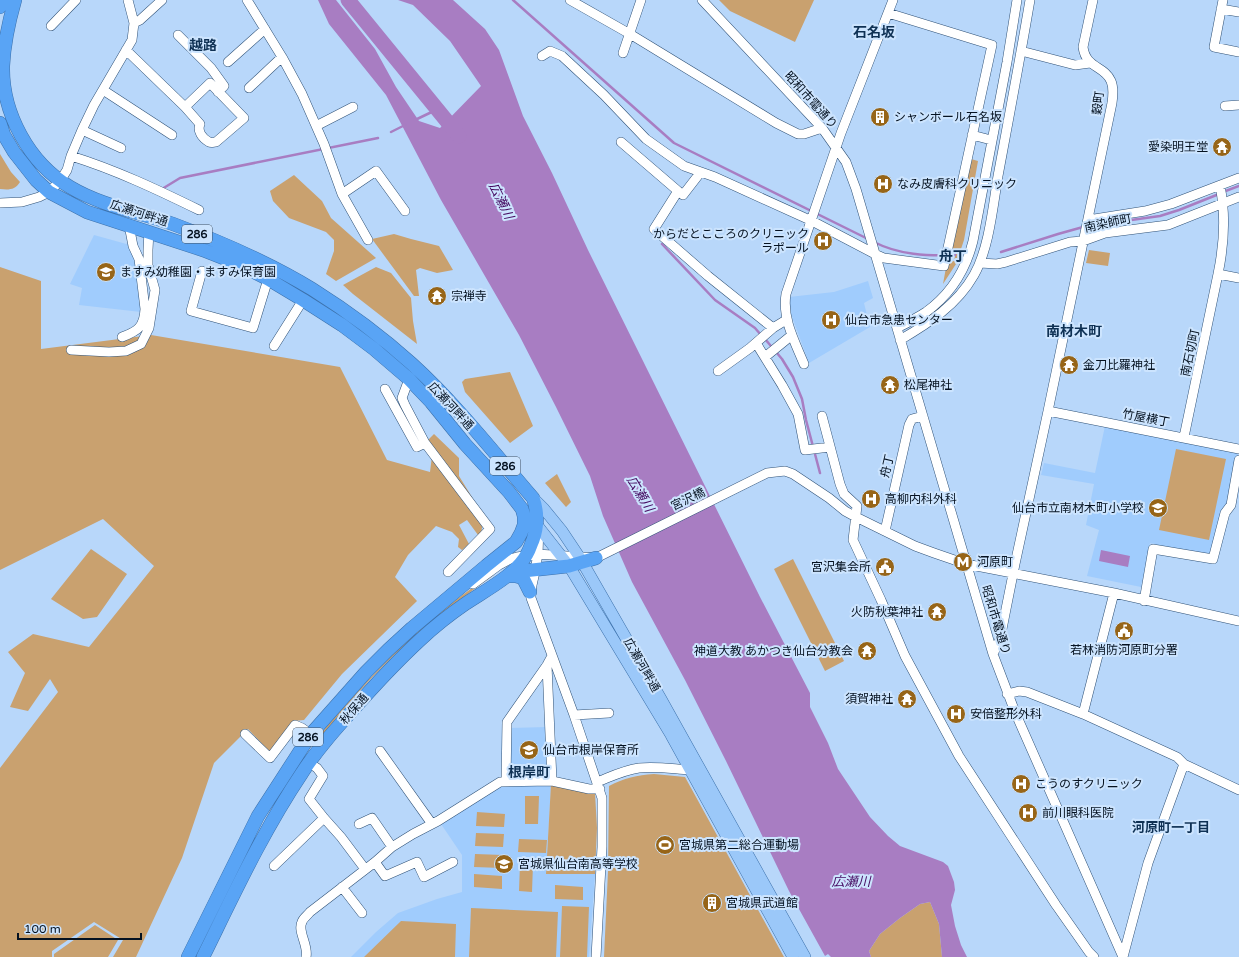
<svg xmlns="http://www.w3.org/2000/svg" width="1239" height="957" font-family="'Varela Round','Noto Sans JP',sans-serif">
<rect width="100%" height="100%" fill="#b8d7fa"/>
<path fill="#a0ccfd" d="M94,235L130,245L135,259L141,312L79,305L82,288L70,284Z
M868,281L873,298L864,303L870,327L809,363L791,314L789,297L834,292Z
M1105,426L1238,452L1229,504L1211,556L1150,543L1141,587L1087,576L1099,530L1086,525L1094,484L1041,475L1044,463L1095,473Z
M548,727L549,773L544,777L510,778L509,728Z
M551,784L546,874H595L589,957H351L376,932L398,913L437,899L462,892V855L441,824L502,786Z"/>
<path fill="#c9a16f" d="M719,0H814L795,42L730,11Z
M0,154L11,172L20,182C15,190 9,190 0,189Z
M971,159L978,161L964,240L956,264L943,284L947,262L954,261L956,251L950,250Z
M294,175L322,201L331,218L376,258L336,281L326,274L334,251V240L326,232L289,218L273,201L270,191Z
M394,234L411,239L439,246L453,270L437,273L420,268L416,270L419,296H414L372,239Z
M1089,250L1110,253L1108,266L1086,263Z
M0,267L41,281V349L151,335L340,367L387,460L430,472L432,456L426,442L434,434L459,458V476L483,515L481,539L467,520L459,525L469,544L462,550L458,547L459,539L452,532L436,526L408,555L395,577L417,601L342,674L304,720L294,721L273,750L269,751L248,729L214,763L182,858L136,957H113L123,940L94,922L52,951V957H0V768L58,692L50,679L28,711L10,707L25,673L8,652L33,634L89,647L154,566L103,519L0,570Z
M376,267L391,273L411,298L413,321L417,344L353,294L343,285Z
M510,372L533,426L510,443L465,392L462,382L465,379Z
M1176,449L1226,459L1209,540L1159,530Z
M557,474L571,502L566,507L545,483Z
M91,549L127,574L97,617L83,619L51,599Z
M793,559L844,661L825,671L774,569Z
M492,573L494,575C468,593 443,612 419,633C384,662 353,697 325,733H323V731C352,697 382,664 415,633C439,611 466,593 492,573Z
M654,774L685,777L784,957H604L608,871L609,786C624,778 637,775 654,774Z
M551,784L595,793L597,828L595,874H546Z
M525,796H539L538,824H525Z
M477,812L505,814L504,827L476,826Z
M476,833L504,834L503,847L475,846Z
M519,839L547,840L546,853L518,852Z
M475,854L503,855L502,868L474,867Z
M520,864H533L532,892L519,891Z
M474,874L502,876V889L474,887Z
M555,885L583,887V900L555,899Z
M930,902L939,924L942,957H871L869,951L880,934L900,918L920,904Z
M562,906L589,907L587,957H560Z
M471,908L558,912L556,957H469Z
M401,921L456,924L455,957H364Z
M95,925L118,940L108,957H54V954Z"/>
<path fill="#a87dc2" d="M318,0H336L375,49L396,87L419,121L440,128L481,86L450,41L413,5L398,0H453L485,29L499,50L523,116L552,173L588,250L760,597L810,693V707L828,743L838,769L870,817L888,836L900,846L943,862L948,866L954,882L955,890L951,905L955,926L961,945L967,957H942L939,924L930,902L920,904L900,918L880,934L869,951L871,957H831L828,954L825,956L789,891L726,761L685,680L632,582L603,516L590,476L556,407L519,335L441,200L386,95L329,24Z
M1101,550L1130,556L1128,567L1099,561Z"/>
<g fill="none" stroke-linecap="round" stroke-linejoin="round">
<path stroke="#a87dc2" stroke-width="2.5" d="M513,0L674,143L868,239
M415,120L438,109
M391,132L405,125
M162,189L180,178L378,138
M1223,192L1239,186
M1088,226L1160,216L1179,210L1219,194
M874,242C899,255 927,256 955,255
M662,244L715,300L755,328L761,335
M1001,252L1058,234L1083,227
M765,339L782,359L793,377L802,399L806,420L820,473"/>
<path stroke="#a87dc2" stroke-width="15" d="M348,0L459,136"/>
<g stroke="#305277" stroke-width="10">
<path id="minor" d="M247,0L282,57L302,94L324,144L342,194L368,240
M570,0L630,34L776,123L798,134H804L822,128
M702,0L822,128L846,162L856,189L993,654L1015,712L1123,957
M1223,0L1214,47L1239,52
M1221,9L1239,12
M134,23L140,20L162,0
M51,26L76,0
M178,35L211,68L224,86L218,92
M126,50L185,107L200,124C197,131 202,138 209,142C211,143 214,142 216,142L244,118L210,83L185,107
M1021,51L1075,65L1090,63
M623,53L641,0
M542,56L550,51L562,56L604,95L646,139L684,166L715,177L812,221L875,254L884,258L944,266L992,45L888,13
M228,62L265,29
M249,88L282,57
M103,90L172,135
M1225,106L1239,105
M316,126L353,107
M82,130L121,148
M972,135L991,140
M621,142L678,191
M71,156C116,170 158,190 199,210
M700,173L683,195L678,191L654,229L708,276L773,328
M1220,186C1226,215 1224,245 1218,274L1239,278
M342,194L376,171L405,211
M0,203L22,202L39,197L49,192L60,181L67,170L71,156L82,130L94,105L132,40L134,23L128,0
M1088,220L1145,211L1171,204L1239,178
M980,263L997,264L1006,262L1070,242L1083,241L1105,233L1168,225L1239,197
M202,271L191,311L253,328L268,279
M897,328C907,323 917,318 926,312C951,294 966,269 973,241L1007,62L1017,0
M122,337C138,331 144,327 145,309L139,259L133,246L129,225
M900,340C929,323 957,305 974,275C989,249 993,206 998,176C1009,117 1020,59 1030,0
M756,343L782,385L798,414L805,450L830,447
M274,346L303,300
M71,350L109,352L126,351L141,344L149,328L155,290L148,265V250L149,231
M765,357L792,335
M804,364C795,342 782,319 786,294L841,133L893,0
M718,371L750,348L773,328L786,320
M385,389L417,447L425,443L405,405L402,398L409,379
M1048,411L1239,449
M822,416L840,484L844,494L857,506L853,540L881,600L905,656L959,756L1056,905L1089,952L1094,957
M1184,437L1218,274
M425,443L490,529L448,572
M885,531L909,425L912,419L923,416
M538,532C539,544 538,558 535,570C534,580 530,588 531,598L574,715L602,798V847L596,957
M473,584L499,565L510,559L517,557L537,554L596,558L767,473L785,471L793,474L829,498L845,511L856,517L915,546L934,553L966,564L1114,593L1239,621
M1144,601L1153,549L1213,559L1225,513L1231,505L1239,460
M993,654L1000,639L1015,564L1048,411L1112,103C1113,96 1114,88 1111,81C1104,65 1086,69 1083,47L1093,0
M547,665L552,781
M1007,694L1019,691L1027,692L1083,714L1177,757L1184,764L1239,790
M1083,714L1114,593
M574,715L609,713
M245,734L270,758L295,725L302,728L323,743
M380,751L432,824
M309,763L317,768L323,776L309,799L324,818L341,837L365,869
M506,782L507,722L547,665L552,656
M597,782C610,777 624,770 639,768C656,766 673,769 690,770
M359,824L372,818L392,847
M375,862L385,876L417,862L424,877L453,862
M274,866L324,818
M342,887L362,913
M306,957C309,946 297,931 302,922C303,918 308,915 310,912L375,862L392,847L413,834L438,821L500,782L552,781L589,789H600
M1123,957L1148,863L1184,764"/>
</g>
<g stroke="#3c71ab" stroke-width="12">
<path id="major" d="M533,498L544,509L562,531L580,558L661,699L805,957
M533,520L569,566L671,735L793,957"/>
</g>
<g stroke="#3c71ab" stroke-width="14">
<path id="highway" d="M15,0C9,21 4,44 3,66C2,113 29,163 70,187C102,206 139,212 173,224C221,242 268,262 312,289C347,311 381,336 412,364C457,405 494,453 533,498C538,512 538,526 533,540C531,544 530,549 527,554C516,575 484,591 465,604C449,615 434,627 420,640C395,663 373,687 351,712C333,732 316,751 302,773C263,831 234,894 203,957
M0,7L2,0
M0,123L4,135L14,152L36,180L49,192L87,212L203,250L236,263L268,279L303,300L342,325L374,349L409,379L431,402L465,444L509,492L522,509L524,516V525L521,533L516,542L486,566L412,628L388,650L366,672L311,734L258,816L188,957
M509,575L523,571L569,566L596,558
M509,576H516L523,578L530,592"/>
</g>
<use href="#minor" stroke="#fff" stroke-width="9"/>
<use href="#major" stroke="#9bc8f9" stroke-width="11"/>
<use href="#highway" stroke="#59a4f5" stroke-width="13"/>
</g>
<defs>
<g id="building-disc" transform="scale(1)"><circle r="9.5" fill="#976518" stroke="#cce4fe"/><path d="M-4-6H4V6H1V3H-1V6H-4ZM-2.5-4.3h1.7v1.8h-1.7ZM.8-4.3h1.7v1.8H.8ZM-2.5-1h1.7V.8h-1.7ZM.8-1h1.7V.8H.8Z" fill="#fff"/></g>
<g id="temple-disc" transform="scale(1)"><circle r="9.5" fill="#976518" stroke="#cce4fe"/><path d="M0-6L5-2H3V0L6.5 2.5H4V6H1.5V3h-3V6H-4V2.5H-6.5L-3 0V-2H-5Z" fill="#fff"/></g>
<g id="hospital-disc" transform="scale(1)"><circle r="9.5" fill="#976518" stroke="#cce4fe"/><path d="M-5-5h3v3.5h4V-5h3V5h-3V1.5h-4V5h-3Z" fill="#fff"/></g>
<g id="school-disc" transform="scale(1)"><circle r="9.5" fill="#976518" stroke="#cce4fe"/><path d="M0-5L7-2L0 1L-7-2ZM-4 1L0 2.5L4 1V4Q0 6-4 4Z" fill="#fff"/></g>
<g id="metro-disc" transform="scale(1)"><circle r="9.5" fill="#976518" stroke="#cce4fe"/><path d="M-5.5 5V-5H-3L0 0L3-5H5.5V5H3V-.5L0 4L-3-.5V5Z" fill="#fff"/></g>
<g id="civic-disc" transform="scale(1)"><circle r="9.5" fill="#976518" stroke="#cce4fe"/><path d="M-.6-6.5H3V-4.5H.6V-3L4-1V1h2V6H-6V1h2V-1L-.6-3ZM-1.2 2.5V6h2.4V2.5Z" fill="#fff"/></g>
<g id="stadium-disc" transform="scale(1)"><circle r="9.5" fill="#976518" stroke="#cce4fe"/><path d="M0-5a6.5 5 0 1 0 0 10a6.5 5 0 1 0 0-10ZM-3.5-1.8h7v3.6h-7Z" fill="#fff"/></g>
</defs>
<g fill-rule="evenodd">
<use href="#building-disc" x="880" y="117"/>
<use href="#temple-disc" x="1222" y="147"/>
<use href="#hospital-disc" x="883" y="184"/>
<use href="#hospital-disc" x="823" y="241"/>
<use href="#school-disc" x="106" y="272"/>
<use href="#temple-disc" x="437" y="296"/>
<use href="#hospital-disc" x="831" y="320"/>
<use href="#temple-disc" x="1069" y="365"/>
<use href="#temple-disc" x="890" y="385"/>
<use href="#hospital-disc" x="871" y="499"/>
<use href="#school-disc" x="1158" y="508"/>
<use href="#metro-disc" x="963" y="562"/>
<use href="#civic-disc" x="885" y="567"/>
<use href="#temple-disc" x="937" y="612"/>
<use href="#civic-disc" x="1124" y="631"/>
<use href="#temple-disc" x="867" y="651"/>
<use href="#temple-disc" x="907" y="699"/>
<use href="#hospital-disc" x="956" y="714"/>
<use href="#school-disc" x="529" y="750"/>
<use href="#hospital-disc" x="1021" y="784"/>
<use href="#hospital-disc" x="1028" y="813"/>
<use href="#stadium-disc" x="665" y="845"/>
<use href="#school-disc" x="504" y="864"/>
<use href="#building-disc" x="712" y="903"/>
</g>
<g text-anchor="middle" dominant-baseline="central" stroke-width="4" stroke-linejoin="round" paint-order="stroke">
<g fill="#cce4fe" stroke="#415163" stroke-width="1">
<rect x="182" y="225" width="30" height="18" rx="3"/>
<rect x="490" y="457" width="30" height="18" rx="3"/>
<rect x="293" y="728" width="30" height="18" rx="3"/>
</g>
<g font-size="11" font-weight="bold" fill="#051221">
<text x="197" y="234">286</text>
<text x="505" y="466">286</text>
<text x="308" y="737">286</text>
</g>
<g font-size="12" fill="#051221" stroke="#cce4fe">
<text transform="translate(811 100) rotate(48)">昭和市電通り</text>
<text transform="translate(1098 103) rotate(-84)">穀町</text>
<text transform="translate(139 213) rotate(18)">広瀬河畔通</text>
<text transform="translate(1108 223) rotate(-12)">南染師町</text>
<text transform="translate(1190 353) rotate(-78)">南石切町</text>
<text transform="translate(451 406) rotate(47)">広瀬河畔通</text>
<text transform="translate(1146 418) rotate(11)">竹屋横丁</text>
<text transform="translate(887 466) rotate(-77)">舟丁</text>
<text transform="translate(688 499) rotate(-26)">宮沢橋</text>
<text transform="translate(996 620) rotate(73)">昭和市電通り</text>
<text transform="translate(642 665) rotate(60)">広瀬河畔通</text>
<text transform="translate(354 709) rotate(-49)">秋保通</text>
</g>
<g font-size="12" fill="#051221" stroke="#cce4fe" text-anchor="start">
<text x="894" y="117">シャンボール石名坂</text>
<text x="1208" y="147" text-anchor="end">愛染明王堂</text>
<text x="897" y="184">なみ皮膚科クリニック</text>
<text x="809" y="234" text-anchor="end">からだとこころのクリニック<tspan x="809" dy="14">ラポール</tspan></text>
<text x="120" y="272">ますみ幼稚園・ますみ保育園</text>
<text x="451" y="296">宗禅寺</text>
<text x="845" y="320">仙台市急患センター</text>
<text x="1083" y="365">金刀比羅神社</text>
<text x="904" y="385">松尾神社</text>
<text x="885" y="499">高柳内科外科</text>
<text x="1144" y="508" text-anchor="end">仙台市立南材木町小学校</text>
<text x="977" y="562">河原町</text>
<text x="871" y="567" text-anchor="end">宮沢集会所</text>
<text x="923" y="612" text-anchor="end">火防秋葉神社</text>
<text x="1124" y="650" text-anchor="middle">若林消防河原町分署</text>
<text x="853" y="651" text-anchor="end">神道大教 あかつき仙台分教会</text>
<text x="893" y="699" text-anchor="end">須賀神社</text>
<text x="970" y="714">安倍整形外科</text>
<text x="543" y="750">仙台市根岸保育所</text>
<text x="1035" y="784">こうのすクリニック</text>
<text x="1042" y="813">前川眼科医院</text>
<text x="679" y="845">宮城県第二総合運動場</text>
<text x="518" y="864">宮城県仙台南高等学校</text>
<text x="726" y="903">宮城県武道館</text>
</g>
<g font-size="13" font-style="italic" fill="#43075e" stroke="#cce4fe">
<text transform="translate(501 201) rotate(64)">広瀬川</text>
<text transform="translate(640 494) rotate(59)">広瀬川</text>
<text x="851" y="882">広瀬川</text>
</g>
<g font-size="13" font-weight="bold" fill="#0f3154" stroke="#cce4fe">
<text x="1171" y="828">河原町一丁目</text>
</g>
<g font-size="14" font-weight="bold" fill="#0f3154" stroke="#cce4fe">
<text x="874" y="32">石名坂</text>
<text x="203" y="45">越路</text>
<text x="953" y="256">舟丁</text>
<text x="1074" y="331">南材木町</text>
<text x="529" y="772">根岸町</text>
</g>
</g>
<path d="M18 933v6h123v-6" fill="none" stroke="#051221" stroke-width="2"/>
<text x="24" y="933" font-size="12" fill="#051221" stroke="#cce4fe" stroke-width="3" paint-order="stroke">100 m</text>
</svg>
